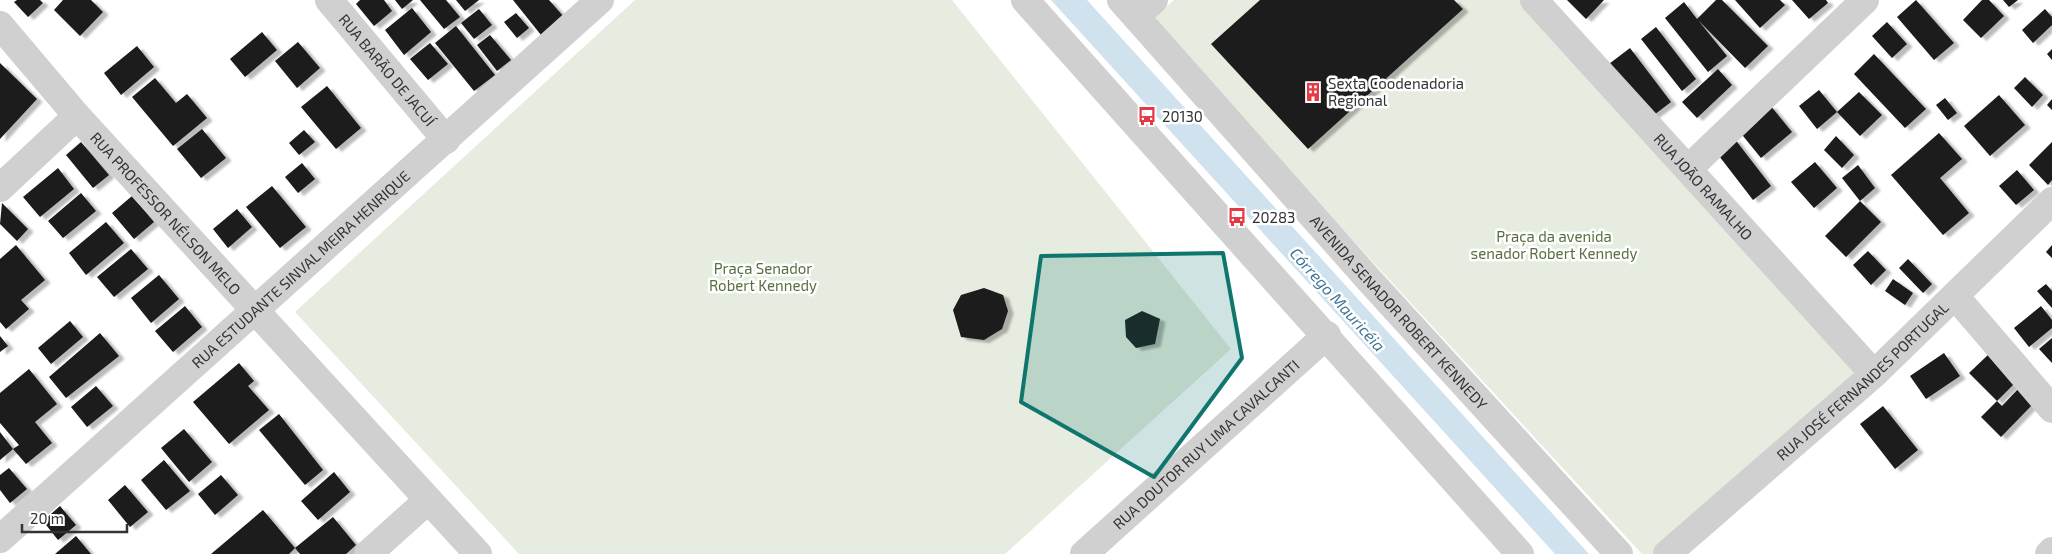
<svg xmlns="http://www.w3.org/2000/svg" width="2052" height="554" font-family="'Exo 2',sans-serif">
<defs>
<filter id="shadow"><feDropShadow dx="5.5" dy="3" stdDeviation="1" flood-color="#0004"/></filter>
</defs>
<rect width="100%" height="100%" fill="#fff"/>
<path fill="#e6ecdf" d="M635,0H952L1231,349L1005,554H519L295,312Z
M1174,0H1524L1865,375L1652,554H1642L1151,21Z"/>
<path fill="#cfe2ee" d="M1051,0H1087L1589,554H1555Z"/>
<path fill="#1a1a1a" filter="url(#shadow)" d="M17,0H40L43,3L28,17L14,2Z
M63,0H91L103,12L80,36L54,10Z
M360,0H384L392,11L374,26L356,4Z
M395,0H413L402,9Z
M420,0H446L460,17L444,29Z
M456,0H479L465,11Z
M513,0H549L564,17L541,35Z
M1260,0H1454L1463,9L1308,149L1211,44Z
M1567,0H1604L1586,19Z
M1716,0H1722L1768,46L1745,68L1698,20L1727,56L1708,72L1665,18L1684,2L1697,19Z
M1735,0H1780L1785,5L1760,28Z
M1792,0H1826L1828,3L1809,19Z
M1916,0L1954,43L1934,60L1897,17Z
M1982,0H1989L2004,16L1981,38L1963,20Z
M2003,0H2018L2009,7Z
M412,8L431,32L404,55L385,30Z
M479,9L492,25L474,39L461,23Z
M2045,9L2052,17V25L2033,43L2022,30Z
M516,13L529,28L517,38L504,22Z
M1887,22L1907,44L1892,58L1872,36Z
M456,26L495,75L474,91L435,43Z
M1656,27L1696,79L1682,91L1641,39Z
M262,32L277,50L245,77L230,59Z
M490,35L511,60L497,71L477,45Z
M298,42L320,68L297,88L275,61Z
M430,43L448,64L428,80L410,59Z
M137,46L154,67L121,95L104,73Z
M1630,48L1671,102L1646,121L1605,67Z
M2052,49V60L2047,54Z
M1874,54L1926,109L1905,128L1854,74Z
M0,63L37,99L0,139Z
M1718,69L1732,85L1697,118L1682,102Z
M2025,77L2043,95L2032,107L2014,88Z
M155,78L176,103L187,94L207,118L173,146L132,97Z
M327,86L361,128L336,149L301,107Z
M1819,90L1837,112L1817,129L1799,106Z
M1859,92L1882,115L1860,136L1837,112Z
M1999,95L2025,125L1990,156L1964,126Z
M1945,98L1957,113L1948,120L1936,105Z
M2052,99V110L2047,105Z
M1770,105L1792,132L1761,158L1739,131Z
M202,129L226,158L201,178L177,149Z
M304,130L315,142L299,155L289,143Z
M1939,133L1962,159L1940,178L1969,213L1943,235L1891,175Z
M1836,136L1854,155L1842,168L1824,150Z
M1734,138L1771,186L1753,200L1716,152Z
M81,142L109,175L93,188L66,155Z
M2052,142V180L2048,185L2029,165Z
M1815,162L1837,188L1814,208L1791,182Z
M302,163L315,179L298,193L285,177Z
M1858,165L1875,188L1860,201L1842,178Z
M58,168L74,189L40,217L23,197Z
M2017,170L2034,190L2016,205L1999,186Z
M272,186L306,227L280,248L246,207Z
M81,193L96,211L63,238L48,221Z
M132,196L154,222L134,239L112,213Z
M1860,201L1881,222L1846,257L1825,236Z
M2,203L28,229L17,241L0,224Z
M237,209L252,227L228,248L213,229Z
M106,222L124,243L86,275L69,253Z
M16,245L45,280L21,300L29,309L6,329L0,322V259Z
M2052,245V258L2046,252Z
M131,249L148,269L114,297L97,277Z
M1868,251L1886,270L1871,285L1853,265Z
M1908,259L1932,284L1923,293L1899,268Z
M159,275L179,299L151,323L131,298Z
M1893,279L1913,293L1905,305L1885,291Z
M2046,284L2052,291V308L2037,291Z
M984,288L1003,295L1008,311L1002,329L984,340L961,337L953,310L961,295Z
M185,306L202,327L173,352L155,331Z
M2041,306L2052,320V328L2029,347L2014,328Z
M1142,311L1160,319L1155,344L1136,348L1126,337L1125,320Z
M70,321L83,337L51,364L38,348Z
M100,333L119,356L66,398L49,377Z
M0,336L8,346L0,352Z
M2052,338V363L2039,349Z
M1944,353L1960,376L1926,399L1910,376Z
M1990,353L2017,381L1997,401L1969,373Z
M239,363L254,381L248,386L269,410L229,444L193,402Z
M29,369L57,404L35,422L52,443L26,464L13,449L19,445L0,423V393Z
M96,386L113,406L87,427L71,407Z
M2019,388L2034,403L2001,437L1981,417L1997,401L2002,406Z
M1883,406L1918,450L1895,469L1860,424Z
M279,414L323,470L305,485L259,430Z
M184,429L212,462L189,482L161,448Z
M0,432L13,449L0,460Z
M164,460L190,491L166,510L141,480Z
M9,468L27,489L10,503L0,490V475Z
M334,472L350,492L318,520L301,501Z
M221,475L238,495L215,515L198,494Z
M125,485L148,512L130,527L108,500Z
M60,506L76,525L58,540L43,521Z
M263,510L295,548L289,554H211Z
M333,517L356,545L346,554H300L295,548Z
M76,536L91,554H55Z"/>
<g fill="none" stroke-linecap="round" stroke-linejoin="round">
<g stroke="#d0d0d0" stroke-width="28">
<path id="s1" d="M329,0L446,140"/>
<path id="s2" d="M1534,0L1874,374"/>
<path d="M1136,16L1154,0"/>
<path id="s3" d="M0,25L77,116L478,554"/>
<path d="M1689,168L1865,0"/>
<path d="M0,188L77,116"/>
<path d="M1955,296L2052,409"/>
<path id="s4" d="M0,539L600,0"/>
<path d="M368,554L428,500"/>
<path id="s5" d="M1084,554L1327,335"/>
<path id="s6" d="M1667,554L1874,374L2052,201"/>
<path d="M2049,554L2052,551"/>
</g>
<g stroke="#d0d0d0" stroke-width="28">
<path d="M1025,0L1520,554"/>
<path id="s7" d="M1121,0L1370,281L1619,554"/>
</g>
</g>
<path fill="#0f766e" fill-opacity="0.2" stroke="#0f766e" stroke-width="4" stroke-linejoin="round" d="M1223,253L1242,358L1154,477L1021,402L1041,256Z"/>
<defs>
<g id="building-bare" transform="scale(1.5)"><path d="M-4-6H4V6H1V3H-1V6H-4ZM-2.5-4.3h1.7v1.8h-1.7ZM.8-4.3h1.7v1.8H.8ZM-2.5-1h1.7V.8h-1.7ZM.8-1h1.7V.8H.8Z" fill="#e63946" stroke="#fff" stroke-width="2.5" paint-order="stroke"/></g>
<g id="bus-bare" transform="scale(1.5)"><path d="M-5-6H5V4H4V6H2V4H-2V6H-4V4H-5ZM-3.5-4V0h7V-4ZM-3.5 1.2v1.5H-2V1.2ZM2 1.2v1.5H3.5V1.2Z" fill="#e63946" stroke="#fff" stroke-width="2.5" paint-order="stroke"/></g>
</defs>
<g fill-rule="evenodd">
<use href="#building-bare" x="1313" y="92"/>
<use href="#bus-bare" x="1147" y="116"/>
<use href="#bus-bare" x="1237" y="217"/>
</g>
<g text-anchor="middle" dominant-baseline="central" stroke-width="5" stroke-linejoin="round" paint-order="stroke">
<g font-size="15" fill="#333" stroke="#fff">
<text stroke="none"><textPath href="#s1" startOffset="91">RUA BARÃO DE JACUÍ</textPath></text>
<text stroke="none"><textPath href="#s2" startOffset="252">RUA JOÃO RAMALHO</textPath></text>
<text stroke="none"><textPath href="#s3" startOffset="251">RUA PROFESSOR NÉLSON MELO</textPath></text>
<text stroke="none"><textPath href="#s4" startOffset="404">RUA ESTUDANTE SINVAL MEIRA HENRIQUE</textPath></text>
<text stroke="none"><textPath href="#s7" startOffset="418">AVENIDA SENADOR ROBERT KENNEDY</textPath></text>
<text stroke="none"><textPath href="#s6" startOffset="261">RUA JOSÉ FERNANDES PORTUGAL</textPath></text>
<text stroke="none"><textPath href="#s5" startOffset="164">RUA DOUTOR RUY LIMA CAVALCANTI</textPath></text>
</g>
<g font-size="15" fill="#333" stroke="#fff" text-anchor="start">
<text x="1328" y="83">Sexta Coodenadoria<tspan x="1328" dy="17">Regional</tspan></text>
<text x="1162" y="116">20130</text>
<text x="1252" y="217">20283</text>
</g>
<g font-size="15" fill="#56703f" stroke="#fff">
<text x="1554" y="236">Praça da avenida<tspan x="1554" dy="17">senador Robert Kennedy</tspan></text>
<text x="763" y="268">Praça Senador<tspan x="763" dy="17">Robert Kennedy</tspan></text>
</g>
<g font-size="16" font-style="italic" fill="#3f7597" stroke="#fff">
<text transform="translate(1338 299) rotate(48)">Córrego Mauricéia</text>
</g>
</g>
<path d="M22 524v8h105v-8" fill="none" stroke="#333333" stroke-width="2.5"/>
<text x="30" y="524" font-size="15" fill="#333333" stroke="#ffffff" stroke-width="4" paint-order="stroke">20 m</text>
</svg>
